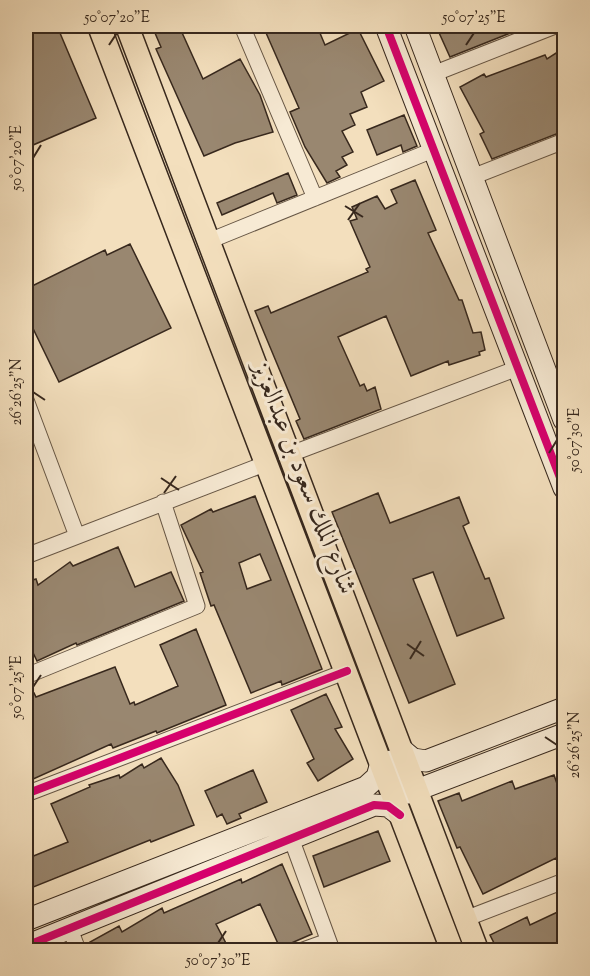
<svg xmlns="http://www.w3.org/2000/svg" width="590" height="976" font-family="'Sorts Mill Goudy',Amiri,serif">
<rect width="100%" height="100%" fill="#f3dfbd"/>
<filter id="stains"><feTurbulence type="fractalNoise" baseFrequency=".00333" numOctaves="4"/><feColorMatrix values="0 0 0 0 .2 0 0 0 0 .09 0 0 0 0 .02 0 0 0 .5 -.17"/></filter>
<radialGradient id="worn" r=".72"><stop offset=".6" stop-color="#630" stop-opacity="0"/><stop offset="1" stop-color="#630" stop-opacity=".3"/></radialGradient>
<path fill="#998770" stroke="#37281d" stroke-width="1.5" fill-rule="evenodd" d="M26,26H57L96,118L26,148Z
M152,26H179L203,79L240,59L260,95L273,132L235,143L204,156L156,49L161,47Z
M263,26H317L325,45L358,29L384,81L361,92L367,107L350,114L355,125L342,131L353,152L342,157L347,165L336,171L340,177L327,183L305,147L290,112L299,108Z
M436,26H517L518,30L450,57Z
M564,48V131L492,159L480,134L484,132L460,87L484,74L486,77L545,55L547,59Z
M404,115L417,146L403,152L401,145L377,155L367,130Z
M288,173L297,195L277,203L273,193L222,215L217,203Z
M415,180L436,230L428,233L459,300H462L473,333L481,332L485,350L479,352L480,355L449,365L448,361L411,376L386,316L338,337L360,386L364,384L367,391L375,387L381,409L304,439L296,421L300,419L255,311L268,306L271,313L368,272L366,269L370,267L350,221L357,219L352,207L377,196L385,209L397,203L391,190Z
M130,244L171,328L59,382L26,314V289L105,250L107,255Z
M378,493L390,523L459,497L469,523L463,526L485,579L489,578L504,618L457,636L433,572L413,579L455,684L409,703L332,512Z
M255,496L322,669L282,685L281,681L251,693L214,605L211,606L200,573L203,572L181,525L211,509L213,512ZM260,554L271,580L247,589L239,563Z
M118,547L135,587L171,572L184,601L77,645L76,643L37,661L26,638V582L36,579L38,585L70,562L73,566Z
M196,629L226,705L157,733L156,731L113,748L111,744L31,780L26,767V696L34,693L36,697L115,667L130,704L134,702L135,705L178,686L160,645Z
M326,694L342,727L335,729L353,759L318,781L307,763L314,759L291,710Z
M161,758L178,785L194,825L151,842L150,840L26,890V859L68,842L51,804L90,787L89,785L119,775L120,778L142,764L144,768Z
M253,770L267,802L239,814L241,818L227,824L222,814L217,817L205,791Z
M554,775L564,804V871L562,872L556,858L483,894L460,847L457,848L438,801L459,793L462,801L512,781L515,789Z
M378,831L390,861L324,887L313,856Z
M282,864L312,934L280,948L260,904L216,924L230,951H95L90,942L119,926L122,932L162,908L164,913L241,879L242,883Z
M564,909V943L549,951H498L490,935L527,917L530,925Z"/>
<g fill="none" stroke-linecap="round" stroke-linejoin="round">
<g stroke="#665645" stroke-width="17">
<path id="street" d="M242,26L315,198
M433,74L555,26
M472,177L564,141
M209,241L433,150
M26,400L77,536
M288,455L518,368
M26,556L267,463
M26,676L197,606L163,502
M26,794L347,671
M291,838L332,950
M465,919L564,881
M70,929L78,950
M303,950L328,941"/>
</g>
<g stroke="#37281d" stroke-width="23">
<path id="secondary" d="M386,26L564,488
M415,26L564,420
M401,749L413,759L426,761L564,708
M391,761L400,784L409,793L564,734
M26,920L366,787L377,777L381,763
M26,946L374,805L388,806L400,815"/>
</g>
<g stroke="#37281d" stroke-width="25">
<path id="primary" d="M99,26L452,950
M127,26L477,950"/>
</g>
<use href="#street" stroke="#f7ead4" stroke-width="15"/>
<use href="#secondary" stroke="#f7ead4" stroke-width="21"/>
<use href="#primary" stroke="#f3dfbd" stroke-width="22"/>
<g stroke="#f7ead4" stroke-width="11">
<path id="cycleway" d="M386,26L564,488
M26,794L347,671
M26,946L374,805L388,806L400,815"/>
</g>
<use href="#cycleway" stroke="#d6006c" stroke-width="8"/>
</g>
<path fill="none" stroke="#37281d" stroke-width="2" d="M109,45L117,33M466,45L474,33M33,158L41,145M345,206L363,217M348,220L360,203M33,392L45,400M549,453L557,440M161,478L179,490M164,493L176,476M407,644L424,656M410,659L421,641M33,687L41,675M545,737L557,745M218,943L226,931"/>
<g text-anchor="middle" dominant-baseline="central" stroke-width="6" stroke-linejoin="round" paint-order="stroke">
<g font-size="26" fill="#37281d" stroke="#f7ead4">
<text transform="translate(303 478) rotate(69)">شارع الملك سعود بن عبدالعزيز</text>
</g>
</g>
<rect width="590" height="976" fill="none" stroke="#f3dfbd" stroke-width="66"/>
<rect x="33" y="33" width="524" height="910" fill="none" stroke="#37281d" stroke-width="2"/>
<g font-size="15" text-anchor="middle" fill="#37281d">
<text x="117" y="22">50°07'20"E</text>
<text x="474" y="22">50°07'25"E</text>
<text transform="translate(16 158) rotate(-90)" y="5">50°07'20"E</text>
<text transform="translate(16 392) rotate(-90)" y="5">26°26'25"N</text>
<text transform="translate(574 440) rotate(-90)" y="5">50°07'30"E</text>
<text transform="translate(16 687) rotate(-90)" y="5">50°07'25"E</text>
<text transform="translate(574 745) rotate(-90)" y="5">26°26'25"N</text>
<text x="218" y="965">50°07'30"E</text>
</g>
<rect width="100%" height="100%" filter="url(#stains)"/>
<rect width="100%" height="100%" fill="url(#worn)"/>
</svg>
